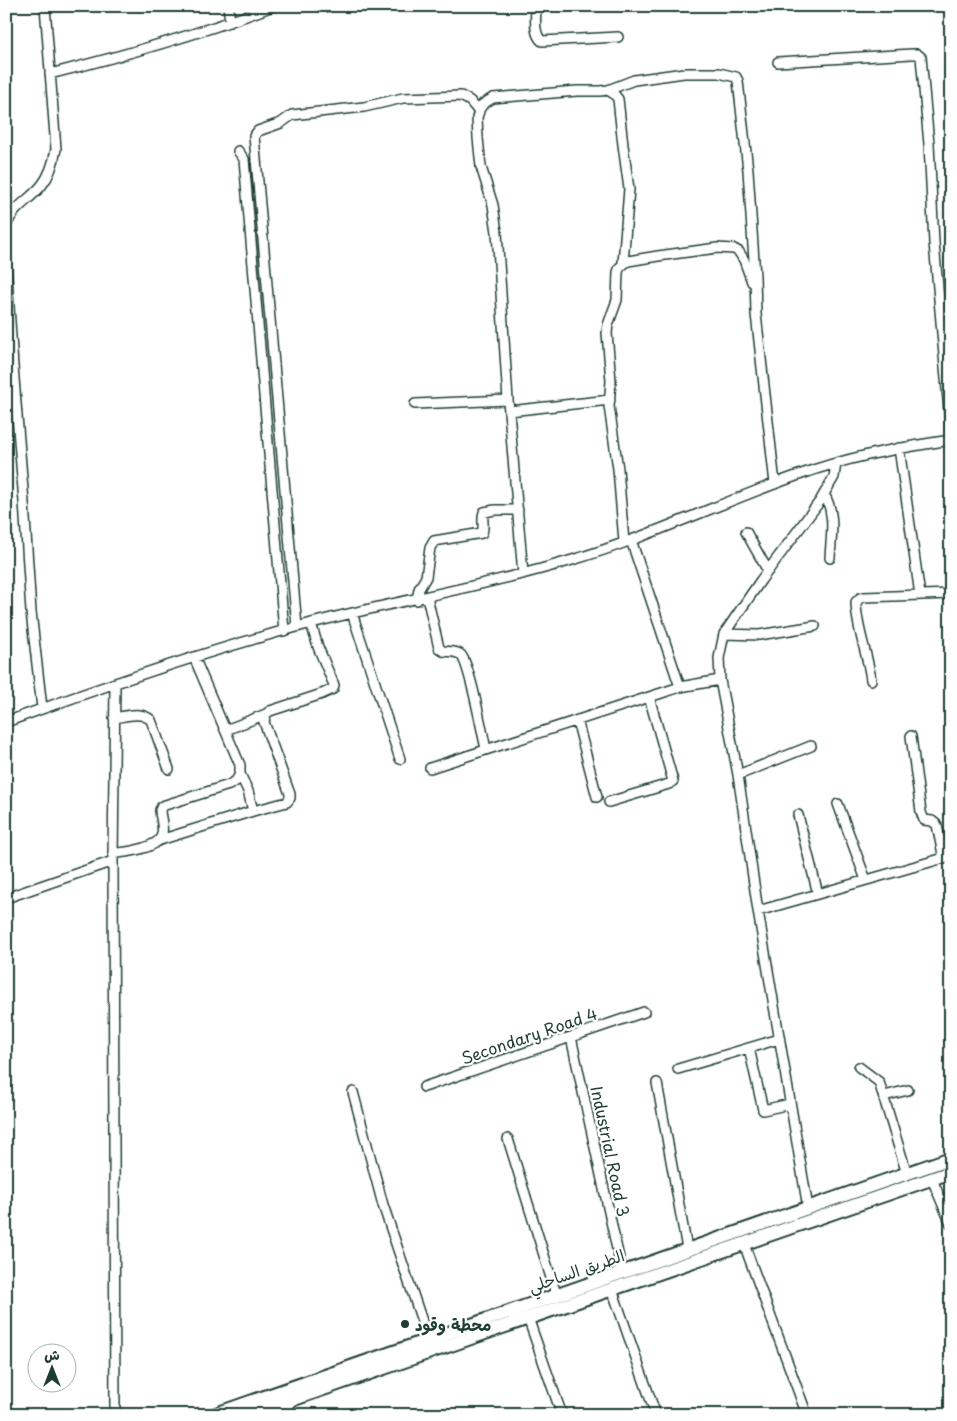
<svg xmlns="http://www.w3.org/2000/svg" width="957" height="1421" font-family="'Playpen Sans','Playpen Sans Arabic',sans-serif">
<rect width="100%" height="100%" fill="#fff"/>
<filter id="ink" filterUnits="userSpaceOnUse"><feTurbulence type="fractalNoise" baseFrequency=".02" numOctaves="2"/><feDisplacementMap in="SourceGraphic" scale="10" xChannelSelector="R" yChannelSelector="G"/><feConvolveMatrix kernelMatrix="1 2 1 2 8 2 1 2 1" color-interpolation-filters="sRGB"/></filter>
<g filter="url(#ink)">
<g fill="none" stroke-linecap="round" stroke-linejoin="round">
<g stroke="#1f3d34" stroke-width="12">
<path id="minor" d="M228,6L230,22
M536,6C536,17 533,34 542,41L618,37
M778,62L912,54H917L921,57L929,144L934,243L951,434
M50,74C126,55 200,34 273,6
M608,90L614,94L618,99L623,145L629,189L623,263
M238,151L244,159L284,631
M6,205L15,211
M6,226C13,207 30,200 42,185C50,175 54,161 56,149L45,6
M6,262L13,366L24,502L31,612L42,708
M415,404L508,400
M509,411L610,400
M899,448L920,595
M824,494C836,514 831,536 830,558
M746,532L768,571
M631,540L680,687
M624,542L618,469L609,406L611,381L607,333L608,325L617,300L618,272L620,267L628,261L658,256L717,248L734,249L739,252L744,260L752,282
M523,574L508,400L497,232L493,205L481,167L478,138L477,118L479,110L483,104L493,98L577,91H600L608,90L634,80L684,73H719L736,77L738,81L748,170L755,276L756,314L775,484
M427,597L439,648L443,651C448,652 457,651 461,655C470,665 482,732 486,749
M417,600L419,589L426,577L430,548L434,541L482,533C485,526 481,519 484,512L495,510H518
M352,613L400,759
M297,627L254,136L258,131L281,123L292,115L364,107L403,98L461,96L470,101L479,112
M724,634L759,635L815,626
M871,680C868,654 856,628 856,602L860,598L864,597L951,594
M115,683L113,861L115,1415
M114,718C127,716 140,711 151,720L169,769
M577,720L597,797
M6,722C106,685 206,651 308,624C395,601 483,587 569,561C647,538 720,503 796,476C847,457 898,448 951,440
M226,730L266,714
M911,736L921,812L924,820L932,821L937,825L944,859
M430,768L680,687L720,680
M738,775L811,746
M609,802L669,784L673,781L649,697
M838,804L866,880
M253,811L287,802L290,798V794L264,722L266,714L270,711L322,694L333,689L334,685L318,647L311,623
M798,815L818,894
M160,840L253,811L248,791L240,774
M113,853C125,853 160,848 162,834C164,826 160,817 160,810L162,806L229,785L236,781L240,774V765L194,657
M6,898L113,861
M758,911L951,856
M571,1037L622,1272
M749,1048L763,1110L790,1104
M859,1067L879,1082L907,1174
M678,1069L779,1039
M657,1083L687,1249
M424,1087L644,1012
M353,1092L383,1205L428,1339
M884,1096L908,1090
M508,1139L556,1294
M932,1179L951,1224
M808,1208L758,911L738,775L720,680L719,658L724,634L761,580L820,501L834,477L836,463
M744,1244L807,1415
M612,1289L656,1415
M528,1318L562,1415
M285,1398L291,1415"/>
</g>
<g stroke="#1f3d34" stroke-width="16">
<path id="highway" d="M213,1415L951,1158
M248,1415L951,1172"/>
</g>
<use href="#minor" stroke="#fff" stroke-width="9"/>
<use href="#highway" stroke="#fff" stroke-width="12"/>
</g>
</g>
<circle fill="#1f3d34" stroke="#fff" stroke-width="2" cx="405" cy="1324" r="5"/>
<g text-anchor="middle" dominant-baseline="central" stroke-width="4.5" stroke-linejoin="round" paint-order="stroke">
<g font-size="16" fill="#1f3d34" stroke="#fff">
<text transform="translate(529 1035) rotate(-19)">Secondary Road 4</text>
<text transform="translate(611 1151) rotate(78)">Industrial Road 3</text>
<text transform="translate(576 1270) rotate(-19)">الطريق الساحلي</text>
</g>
<g font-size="16" font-weight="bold" fill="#1f3d34" stroke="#fff" text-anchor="start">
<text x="415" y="1324">محطة وقود</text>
</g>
</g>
<rect width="957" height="1421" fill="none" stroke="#fff" stroke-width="25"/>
<rect x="12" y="12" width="932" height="1396" fill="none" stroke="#1f3d34" stroke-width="2" filter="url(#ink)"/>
<g transform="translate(52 1368)"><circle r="24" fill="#ffffff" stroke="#a5b1ae"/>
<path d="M0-4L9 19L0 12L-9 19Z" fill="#1f3d34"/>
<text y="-8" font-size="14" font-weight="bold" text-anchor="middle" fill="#1f3d34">ش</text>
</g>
</svg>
